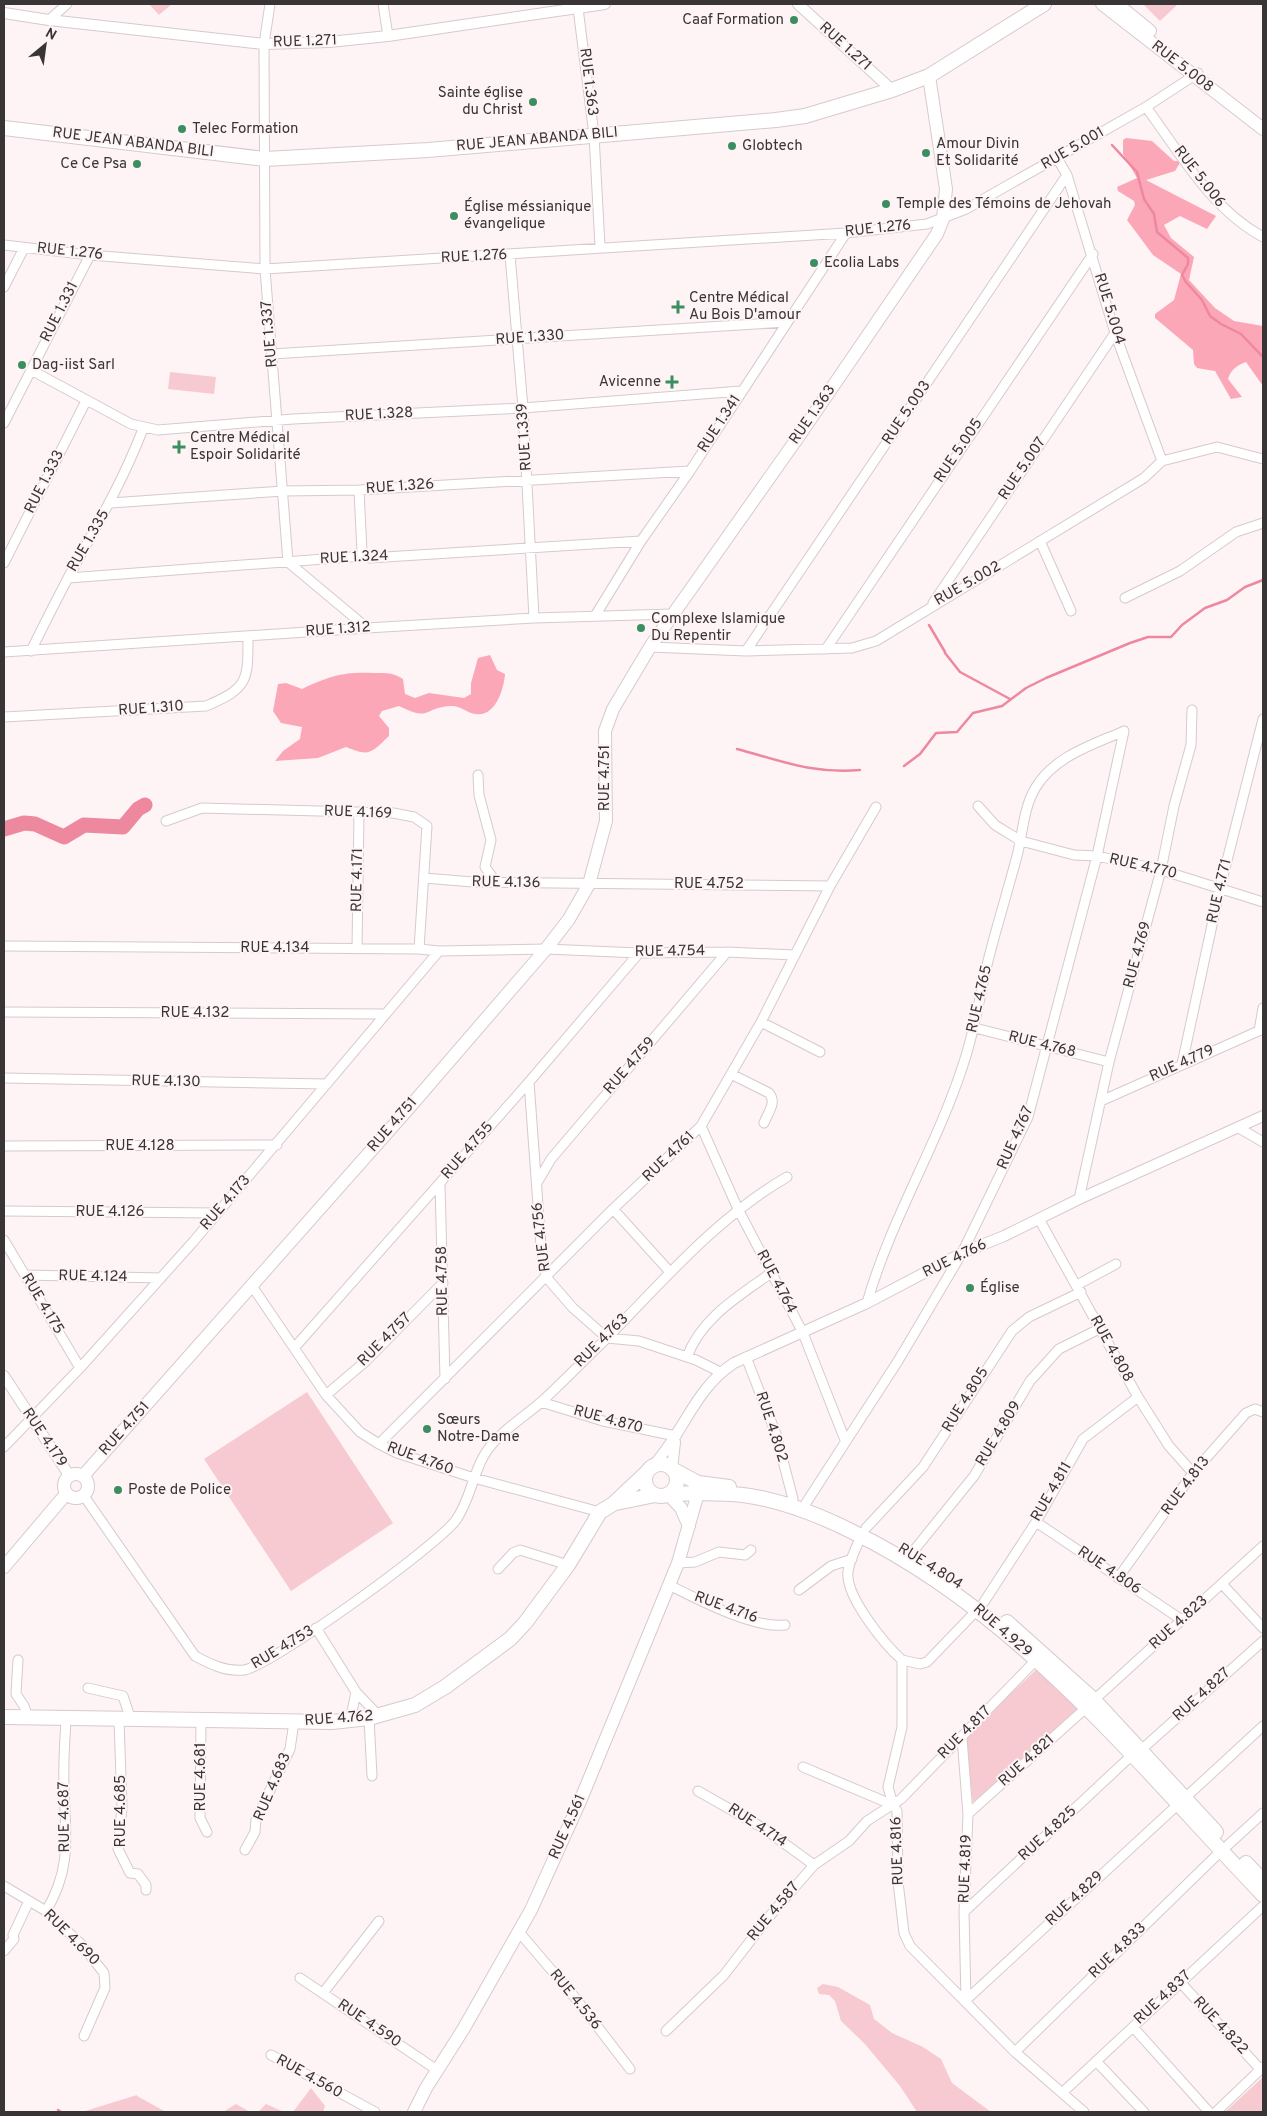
<svg xmlns="http://www.w3.org/2000/svg" width="1267" height="2116" font-family="Overpass,sans-serif">
<rect width="100%" height="100%" fill="#fef4f5"/>
<path fill="#f7c9d1" d="M149,4H172L159,15Z
M1143,4H1178L1160,21Z
M170,372L216,377L214,394L168,389Z
M307,1392L393,1523L291,1591L204,1459Z
M1040,1666L1081,1709L973,1802L964,1738Z
M823,1984L838,1987L870,2005L874,2019L892,2033L923,2047L941,2059L952,2083L991,2112H917L900,2086L864,2043L841,2021L835,2001L829,1995L819,1994L817,1988Z
M1263,2077V2112H1225Z
M311,2088L325,2106L323,2112H293Z
M137,2096L166,2112H82L137,2095Z
M236,2104L250,2112H223Z
M266,2104L284,2112H258Z"/>
<path fill="#fba7b8" d="M1126,138L1152,141L1174,161H1181L1175,171L1146,180L1216,216L1207,229L1180,216L1164,225L1171,238L1194,257L1189,280L1215,308L1234,321L1263,326V386L1246,362C1238,365 1231,369 1228,379L1242,397L1231,399L1215,371L1197,368L1194,364L1193,350L1155,318V314L1174,300L1181,274L1153,255L1127,220L1135,205L1134,201L1118,191L1117,187L1137,178L1123,154V140Z
M490,655L497,670L505,674C504,688 496,717 476,714C466,713 461,705 450,706C422,708 432,722 399,706L382,711L379,716L389,728V736C371,753 370,757 346,747L318,758L275,761L283,751L300,739L302,727L281,723L273,711L278,684L286,683L302,689C330,676 342,672 373,673C386,673 392,672 403,679L405,694L415,698L429,693L464,698L471,694V683L478,658Z"/>
<g fill="none" stroke-linecap="round" stroke-linejoin="round">
<path stroke="#ee889f" stroke-width="2.5" d="M1112,145L1137,172L1144,199L1154,214L1157,232L1188,258V264L1182,275L1186,282L1202,300L1210,316L1221,324L1241,334L1263,357
M929,625L945,652
M945,653L960,672L1010,699
M737,749C782,761 812,774 860,770
M904,766L920,754L936,733L957,732L973,713L1002,706L1026,688L1046,678L1130,643L1148,637H1171L1182,625L1205,608L1227,600L1245,587L1263,580
M58,2110L61,2112"/>
<path stroke="#ee889f" stroke-width="15" d="M4,829L24,823L35,824L64,837L84,825L123,827L138,809L145,805"/>
<g stroke="#d6cacc" stroke-width="11">
<path id="minor" d="M270,4L264,44L265,269L288,562L367,628
M383,4L388,36
M578,8L594,135L600,246
M49,20L67,4
M1146,107C1180,153 1211,209 1263,237
M1057,158L1067,175L1115,333L1162,461
M4,245L90,255L265,269L846,233L927,224L966,209L1146,107L1198,73
M510,255L523,408L534,618
M4,287L24,248
M272,354L787,322
M31,370L131,424L158,430L293,419L523,408L741,391
M4,423L90,255
M359,490L362,552L364,556
M111,503L283,491L359,490L690,471
M1040,541L1071,611
M4,563L86,401
M68,578L364,556L369,558L641,541
M1125,598L1180,571L1236,532L1263,523
M933,603L1115,333
M595,616L641,541L690,471L846,233
M650,647L746,651L852,648L876,641L1144,478L1162,461L1217,447L1263,459
M826,649L1093,254
M31,651C43,626 56,601 69,576C96,527 123,481 143,429
M746,651L1067,175
M4,652L367,628L534,618L673,614
M4,717L206,706C249,688 248,680 248,636
M478,775L479,795L491,840L485,867L496,882
M978,806L995,825L1021,841L1074,855L1097,856L1161,870L1263,902
M166,821L202,808L393,813L414,817L427,826L419,949
M424,878L473,882L830,886
M4,946L419,949L439,951L546,949L639,953L727,952L794,955
M357,949L359,812
M4,1012L386,1014
M761,1022L820,1052
M975,1028L1109,1062
M1259,1031L1263,1008
M1182,1064L1220,888L1263,719
M731,1074L769,1093C777,1103 768,1112 764,1123
M4,1078L327,1084
M529,1082L541,1246L546,1277L573,1308L607,1338L639,1341L696,1360L720,1372
M1101,1101L1263,1029
M701,1126L738,1209L803,1333L845,1440
M1239,1128L1263,1142
M4,1146L277,1145
M440,1183L445,1379
M537,1183L551,1159L727,952
M1079,1199L1109,1062L1161,870L1174,806L1191,745L1192,710
M613,1209L670,1272
M4,1211L216,1213
M1039,1219L1138,1397L1169,1446L1193,1473
M4,1240L80,1368
M25,1275L161,1278
M1077,1285L1116,1264
M252,1286L326,1395L360,1432L379,1444L397,1453L474,1478L600,1512
M867,1303C890,1221 937,1146 963,1065C974,1033 979,1001 986,969C995,931 1007,894 1017,856C1023,833 1023,808 1036,787C1055,756 1092,745 1124,731
M295,1347L529,1082L639,953
M687,1357C701,1318 739,1296 771,1273
M746,1357L776,1434L793,1499
M326,1395L366,1361L443,1283
M541,1402L603,1421L676,1436
M379,1444L613,1209L701,1126L761,1022L830,886L876,807
M4,1447L80,1368L193,1242L439,951
M84,1496L195,1656C210,1664 226,1672 244,1670C271,1666 438,1545 456,1520C473,1496 473,1464 494,1442C507,1427 525,1416 540,1403C562,1383 584,1360 606,1339C663,1281 716,1218 787,1177
M806,1503L898,1361L962,1253L1028,1117L1097,856L1124,731
M1036,1522L1182,1620
M866,1528L923,1467L1012,1331L1029,1317L1081,1292
M861,1536C857,1547 849,1560 848,1572C845,1596 885,1645 902,1660V1727L888,1787L893,1805L897,1811L898,1882L904,1933L910,1946L1015,2052L1084,2112
M911,1554L974,1476L1030,1381L1059,1349L1099,1329
M678,1563L695,1562L719,1552L745,1555L751,1550
M498,1569L513,1553L520,1550L568,1565
M1118,1578L1193,1473L1246,1413L1255,1409L1263,1412
M1222,1584L1263,1628
M669,1585C697,1599 754,1629 785,1625
M799,1590L831,1566L852,1559
M984,1602L1036,1522L1083,1439L1138,1397
M316,1628L356,1692L379,1716
M18,1660L16,1694L24,1706L28,1718
M902,1660L920,1664L927,1662L978,1609
M88,1688L123,1696L131,1720
M1094,1700L1263,1546
M369,1718L372,1776
M119,1720L122,1807L118,1849L130,1873L138,1874L146,1885V1890
M201,1721L200,1818L207,1832
M350,1721L356,1692
M962,1738L968,1814L964,1912L966,2000
M1141,1750L1263,1641
M803,1767L893,1805
M698,1791L763,1828L814,1865
M968,1814L1087,1707
M1228,1845L1263,1813
M245,1850L255,1832L256,1819L290,1749L294,1722
M4,1886L46,1911L82,1945L104,1973L105,1988L84,2036
M46,1911C73,1867 65,1832 64,1784C63,1762 65,1740 66,1719
M964,1912L1131,1756
M519,1932L577,2000L630,2069
M4,1951L14,1939L13,1935L29,1901
M300,1978L437,2070
M1180,1982L1261,2070
M323,1993L379,1921
M966,2000L1263,1726
M1133,2027L1209,2112
M666,2031L724,1975L768,1918L814,1865L849,1841L867,1821L901,1799L1036,1660
M1015,2052L1221,1851
M271,2055L375,2112
M1096,2061L1144,2112
M1063,2092L1263,1906
M1216,2112L1263,2067"/>
</g>
<g stroke="#d6cacc" stroke-width="12">
<path id="tertiary" d="M798,4L892,90
M4,13L49,20L264,44L329,42L388,36L605,4
M4,1376L69,1475
M651,1468C683,1435 694,1389 734,1363L867,1303L962,1253L1004,1236L1079,1199L1263,1116
M672,1469L675,1442"/>
</g>
<g stroke="#d6cacc" stroke-width="14">
<path id="secondary" d="M1102,4L1263,129
M1117,4L1150,31
M64 1486a12 12 0 1 1 24 0a12 12 0 1 1-24 0Z
M83,1476L408,1109L546,949L569,919L589,884L606,821L605,731L613,709L650,647L801,433L937,234L943,219L946,189L929,76
M668,1494L681,1508L689,1526
M4,1567L66,1494
M414,2112L426,2088L464,2028L531,1910L581,1799L651,1629L678,1563L698,1493"/>
</g>
<g stroke="#d6cacc" stroke-width="16">
<path id="primary" d="M4,128L265,159L428,150L776,120L805,116L892,90L929,76L1044,4
M645 1480a16 16 0 1 1 32 0a16 16 0 1 1-32 0Z
M672,1469L698,1483L729,1487
M668,1494C693,1493 718,1492 743,1495C782,1500 819,1515 853,1532C1018,1612 1139,1765 1263,1895
M616,1503L655,1495
M1007,1622L1094,1700L1216,1832
M4,1717L332,1722L369,1718L415,1705L445,1687L510,1639L525,1623L568,1565L600,1512L613,1504L647,1472
M1246,1863L1263,1881"/>
</g>
<use href="#minor" stroke="#fff" stroke-width="9"/>
<use href="#tertiary" stroke="#fff" stroke-width="10"/>
<use href="#secondary" stroke="#fff" stroke-width="12"/>
<use href="#primary" stroke="#fff" stroke-width="14"/>
</g>
<g fill="#3b8e60" stroke="#fef4f5" stroke-width="2">
<circle cx="794" cy="20" r="5"/>
<circle cx="533" cy="102" r="5"/>
<circle cx="182" cy="129" r="5"/>
<circle cx="732" cy="146" r="5"/>
<circle cx="926" cy="153" r="5"/>
<circle cx="137" cy="164" r="5"/>
<circle cx="886" cy="204" r="5"/>
<circle cx="454" cy="216" r="5"/>
<circle cx="814" cy="263" r="5"/>
<path d="M675.5 299.5h5v5h5v5h-5v5h-5v-5h-5v-5h5z"/>
<circle cx="22" cy="365" r="5"/>
<path d="M669.5 374.5h5v5h5v5h-5v5h-5v-5h-5v-5h5z"/>
<path d="M176.5 439.5h5v5h5v5h-5v5h-5v-5h-5v-5h5z"/>
<circle cx="641" cy="628" r="5"/>
<circle cx="970" cy="1288" r="5"/>
<circle cx="427" cy="1429" r="5"/>
<circle cx="118" cy="1490" r="5"/>
</g>
<g text-anchor="middle" dominant-baseline="central" stroke-width="4" stroke-linejoin="round" paint-order="stroke">
<g font-size="15" fill="#393435" stroke="#fef4f5" text-anchor="start">
<text x="784" y="20" text-anchor="end">Caaf Formation</text>
<text x="523" y="93" text-anchor="end">Sainte église<tspan x="523" dy="17">du Christ</tspan></text>
<text x="192" y="129">Telec Formation</text>
<text x="936" y="144">Amour Divin<tspan x="936" dy="17">Et Solidarité</tspan></text>
<text x="742" y="146">Globtech</text>
<text x="127" y="164" text-anchor="end">Ce Ce Psa</text>
<text x="896" y="204">Temple des Témoins de Jehovah</text>
<text x="464" y="207">Église méssianique<tspan x="464" dy="17">évangelique</tspan></text>
<text x="824" y="263">Ecolia Labs</text>
<text x="689" y="298">Centre Médical<tspan x="689" dy="17">Au Bois D'amour</tspan></text>
<text x="32" y="365">Dag-iist Sarl</text>
<text x="661" y="382" text-anchor="end">Avicenne</text>
<text x="190" y="438">Centre Médical<tspan x="190" dy="17">Espoir Solidarité</tspan></text>
<text x="651" y="619">Complexe Islamique<tspan x="651" dy="17">Du Repentir</tspan></text>
<text x="980" y="1288">Église</text>
<text x="437" y="1420">Sœurs<tspan x="437" dy="17">Notre-Dame</tspan></text>
<text x="128" y="1490">Poste de Police</text>
</g>
<g font-size="15" fill="#393435" stroke="#fef4f5">
<text transform="translate(305 42) rotate(-2)">RUE 1.271</text>
<text transform="translate(845 47) rotate(42)">RUE 1.271</text>
<text transform="translate(1182 67) rotate(38)">RUE 5.008</text>
<text transform="translate(588 82) rotate(83)">RUE 1.363</text>
<text transform="translate(537 140) rotate(-5)">RUE JEAN ABANDA BILI</text>
<text transform="translate(133 143) rotate(7)">RUE JEAN ABANDA BILI</text>
<text transform="translate(1073 149) rotate(-30)">RUE 5.001</text>
<text transform="translate(1199 177) rotate(52)">RUE 5.006</text>
<text transform="translate(878 229) rotate(-6)">RUE 1.276</text>
<text transform="translate(70 252) rotate(6)">RUE 1.276</text>
<text transform="translate(474 257) rotate(-3)">RUE 1.276</text>
<text transform="translate(1109 309) rotate(73)">RUE 5.004</text>
<text transform="translate(60 312) rotate(-63)">RUE 1.331</text>
<text transform="translate(270 334) rotate(-95)">RUE 1.337</text>
<text transform="translate(530 338) rotate(-4)">RUE 1.330</text>
<text transform="translate(907 413) rotate(-56)">RUE 5.003</text>
<text transform="translate(379 415) rotate(-3)">RUE 1.328</text>
<text transform="translate(813 415) rotate(-55)">RUE 1.363</text>
<text transform="translate(720 424) rotate(-57)">RUE 1.341</text>
<text transform="translate(525 437) rotate(-94)">RUE 1.339</text>
<text transform="translate(959 451) rotate(-56)">RUE 5.005</text>
<text transform="translate(1023 469) rotate(-56)">RUE 5.007</text>
<text transform="translate(45 482) rotate(-63)">RUE 1.333</text>
<text transform="translate(400 487) rotate(-4)">RUE 1.326</text>
<text transform="translate(89 541) rotate(-60)">RUE 1.335</text>
<text transform="translate(354 558) rotate(-3)">RUE 1.324</text>
<text transform="translate(968 584) rotate(-30)">RUE 5.002</text>
<text transform="translate(338 630) rotate(-4)">RUE 1.312</text>
<text transform="translate(151 709) rotate(-4)">RUE 1.310</text>
<text transform="translate(605 778) rotate(-90)">RUE 4.751</text>
<text transform="translate(358 813) rotate(2)">RUE 4.169</text>
<text transform="translate(1143 867) rotate(13)">RUE 4.770</text>
<text transform="translate(358 880) rotate(-89)">RUE 4.171</text>
<text transform="translate(506 883) rotate(1)">RUE 4.136</text>
<text x="709" y="884">RUE 4.752</text>
<text transform="translate(1220 891) rotate(-77)">RUE 4.771</text>
<text x="275" y="948">RUE 4.134</text>
<text transform="translate(670 952) rotate(-1)">RUE 4.754</text>
<text transform="translate(1138 955) rotate(-75)">RUE 4.769</text>
<text transform="translate(980 999) rotate(-77)">RUE 4.765</text>
<text x="195" y="1013">RUE 4.132</text>
<text transform="translate(1042 1045) rotate(14)">RUE 4.768</text>
<text transform="translate(1182 1064) rotate(-24)">RUE 4.779</text>
<text transform="translate(630 1066) rotate(-49)">RUE 4.759</text>
<text transform="translate(166 1082) rotate(1)">RUE 4.130</text>
<text transform="translate(393 1125) rotate(-49)">RUE 4.751</text>
<text transform="translate(1016 1138) rotate(-66)">RUE 4.767</text>
<text x="140" y="1146">RUE 4.128</text>
<text transform="translate(468 1151) rotate(-49)">RUE 4.755</text>
<text transform="translate(669 1157) rotate(-44)">RUE 4.761</text>
<text transform="translate(226 1203) rotate(-49)">RUE 4.173</text>
<text x="110" y="1212">RUE 4.126</text>
<text transform="translate(542 1237) rotate(-97)">RUE 4.756</text>
<text transform="translate(955 1259) rotate(-26)">RUE 4.766</text>
<text transform="translate(93 1277) rotate(1)">RUE 4.124</text>
<text transform="translate(443 1281) rotate(-91)">RUE 4.758</text>
<text transform="translate(776 1282) rotate(62)">RUE 4.764</text>
<text transform="translate(42 1304) rotate(59)">RUE 4.175</text>
<text transform="translate(385 1340) rotate(-45)">RUE 4.757</text>
<text transform="translate(602 1341) rotate(-45)">RUE 4.763</text>
<text transform="translate(1111 1349) rotate(61)">RUE 4.808</text>
<text transform="translate(966 1400) rotate(-58)">RUE 4.805</text>
<text transform="translate(608 1420) rotate(15)">RUE 4.870</text>
<text transform="translate(771 1427) rotate(72)">RUE 4.802</text>
<text transform="translate(125 1429) rotate(-48)">RUE 4.751</text>
<text transform="translate(999 1434) rotate(-59)">RUE 4.809</text>
<text transform="translate(44 1438) rotate(56)">RUE 4.179</text>
<text transform="translate(420 1459) rotate(20)">RUE 4.760</text>
<text transform="translate(1186 1486) rotate(-53)">RUE 4.813</text>
<text transform="translate(1052 1492) rotate(-60)">RUE 4.811</text>
<text transform="translate(930 1567) rotate(32)">RUE 4.804</text>
<text transform="translate(1109 1571) rotate(34)">RUE 4.806</text>
<text transform="translate(726 1608) rotate(20)">RUE 4.716</text>
<text transform="translate(1179 1623) rotate(-42)">RUE 4.823</text>
<text transform="translate(1002 1631) rotate(41)">RUE 4.929</text>
<text transform="translate(283 1648) rotate(-31)">RUE 4.753</text>
<text transform="translate(1202 1695) rotate(-42)">RUE 4.827</text>
<text transform="translate(339 1719) rotate(-4)">RUE 4.762</text>
<text transform="translate(965 1733) rotate(-45)">RUE 4.817</text>
<text transform="translate(1027 1761) rotate(-42)">RUE 4.821</text>
<text transform="translate(201 1777) rotate(-90)">RUE 4.681</text>
<text transform="translate(273 1787) rotate(-67)">RUE 4.683</text>
<text transform="translate(121 1811) rotate(-90)">RUE 4.685</text>
<text transform="translate(65 1817) rotate(-91)">RUE 4.687</text>
<text transform="translate(757 1826) rotate(33)">RUE 4.714</text>
<text transform="translate(568 1827) rotate(-66)">RUE 4.561</text>
<text transform="translate(1048 1834) rotate(-43)">RUE 4.825</text>
<text transform="translate(898 1851) rotate(-92)">RUE 4.816</text>
<text transform="translate(966 1869) rotate(-88)">RUE 4.819</text>
<text transform="translate(1075 1899) rotate(-43)">RUE 4.829</text>
<text transform="translate(774 1912) rotate(-50)">RUE 4.587</text>
<text transform="translate(71 1938) rotate(45)">RUE 4.690</text>
<text transform="translate(1118 1951) rotate(-44)">RUE 4.833</text>
<text transform="translate(1163 1998) rotate(-43)">RUE 4.837</text>
<text transform="translate(575 2000) rotate(51)">RUE 4.536</text>
<text transform="translate(369 2024) rotate(34)">RUE 4.590</text>
<text transform="translate(1220 2026) rotate(47)">RUE 4.822</text>
<text transform="translate(309 2077) rotate(29)">RUE 4.560</text>
</g>
</g>
<rect width="1267" height="2116" fill="none" stroke="#393435" stroke-width="10"/>
<g transform="translate(45 45) rotate(29)" stroke="#fef4f5" stroke-width="4" paint-order="stroke">
<path d="M0-4L9 19L0 12L-9 19Z" fill="#393435"/>
<text y="-8" font-size="14" font-weight="bold" text-anchor="middle" fill="#393435">N</text>
</g>
</svg>
